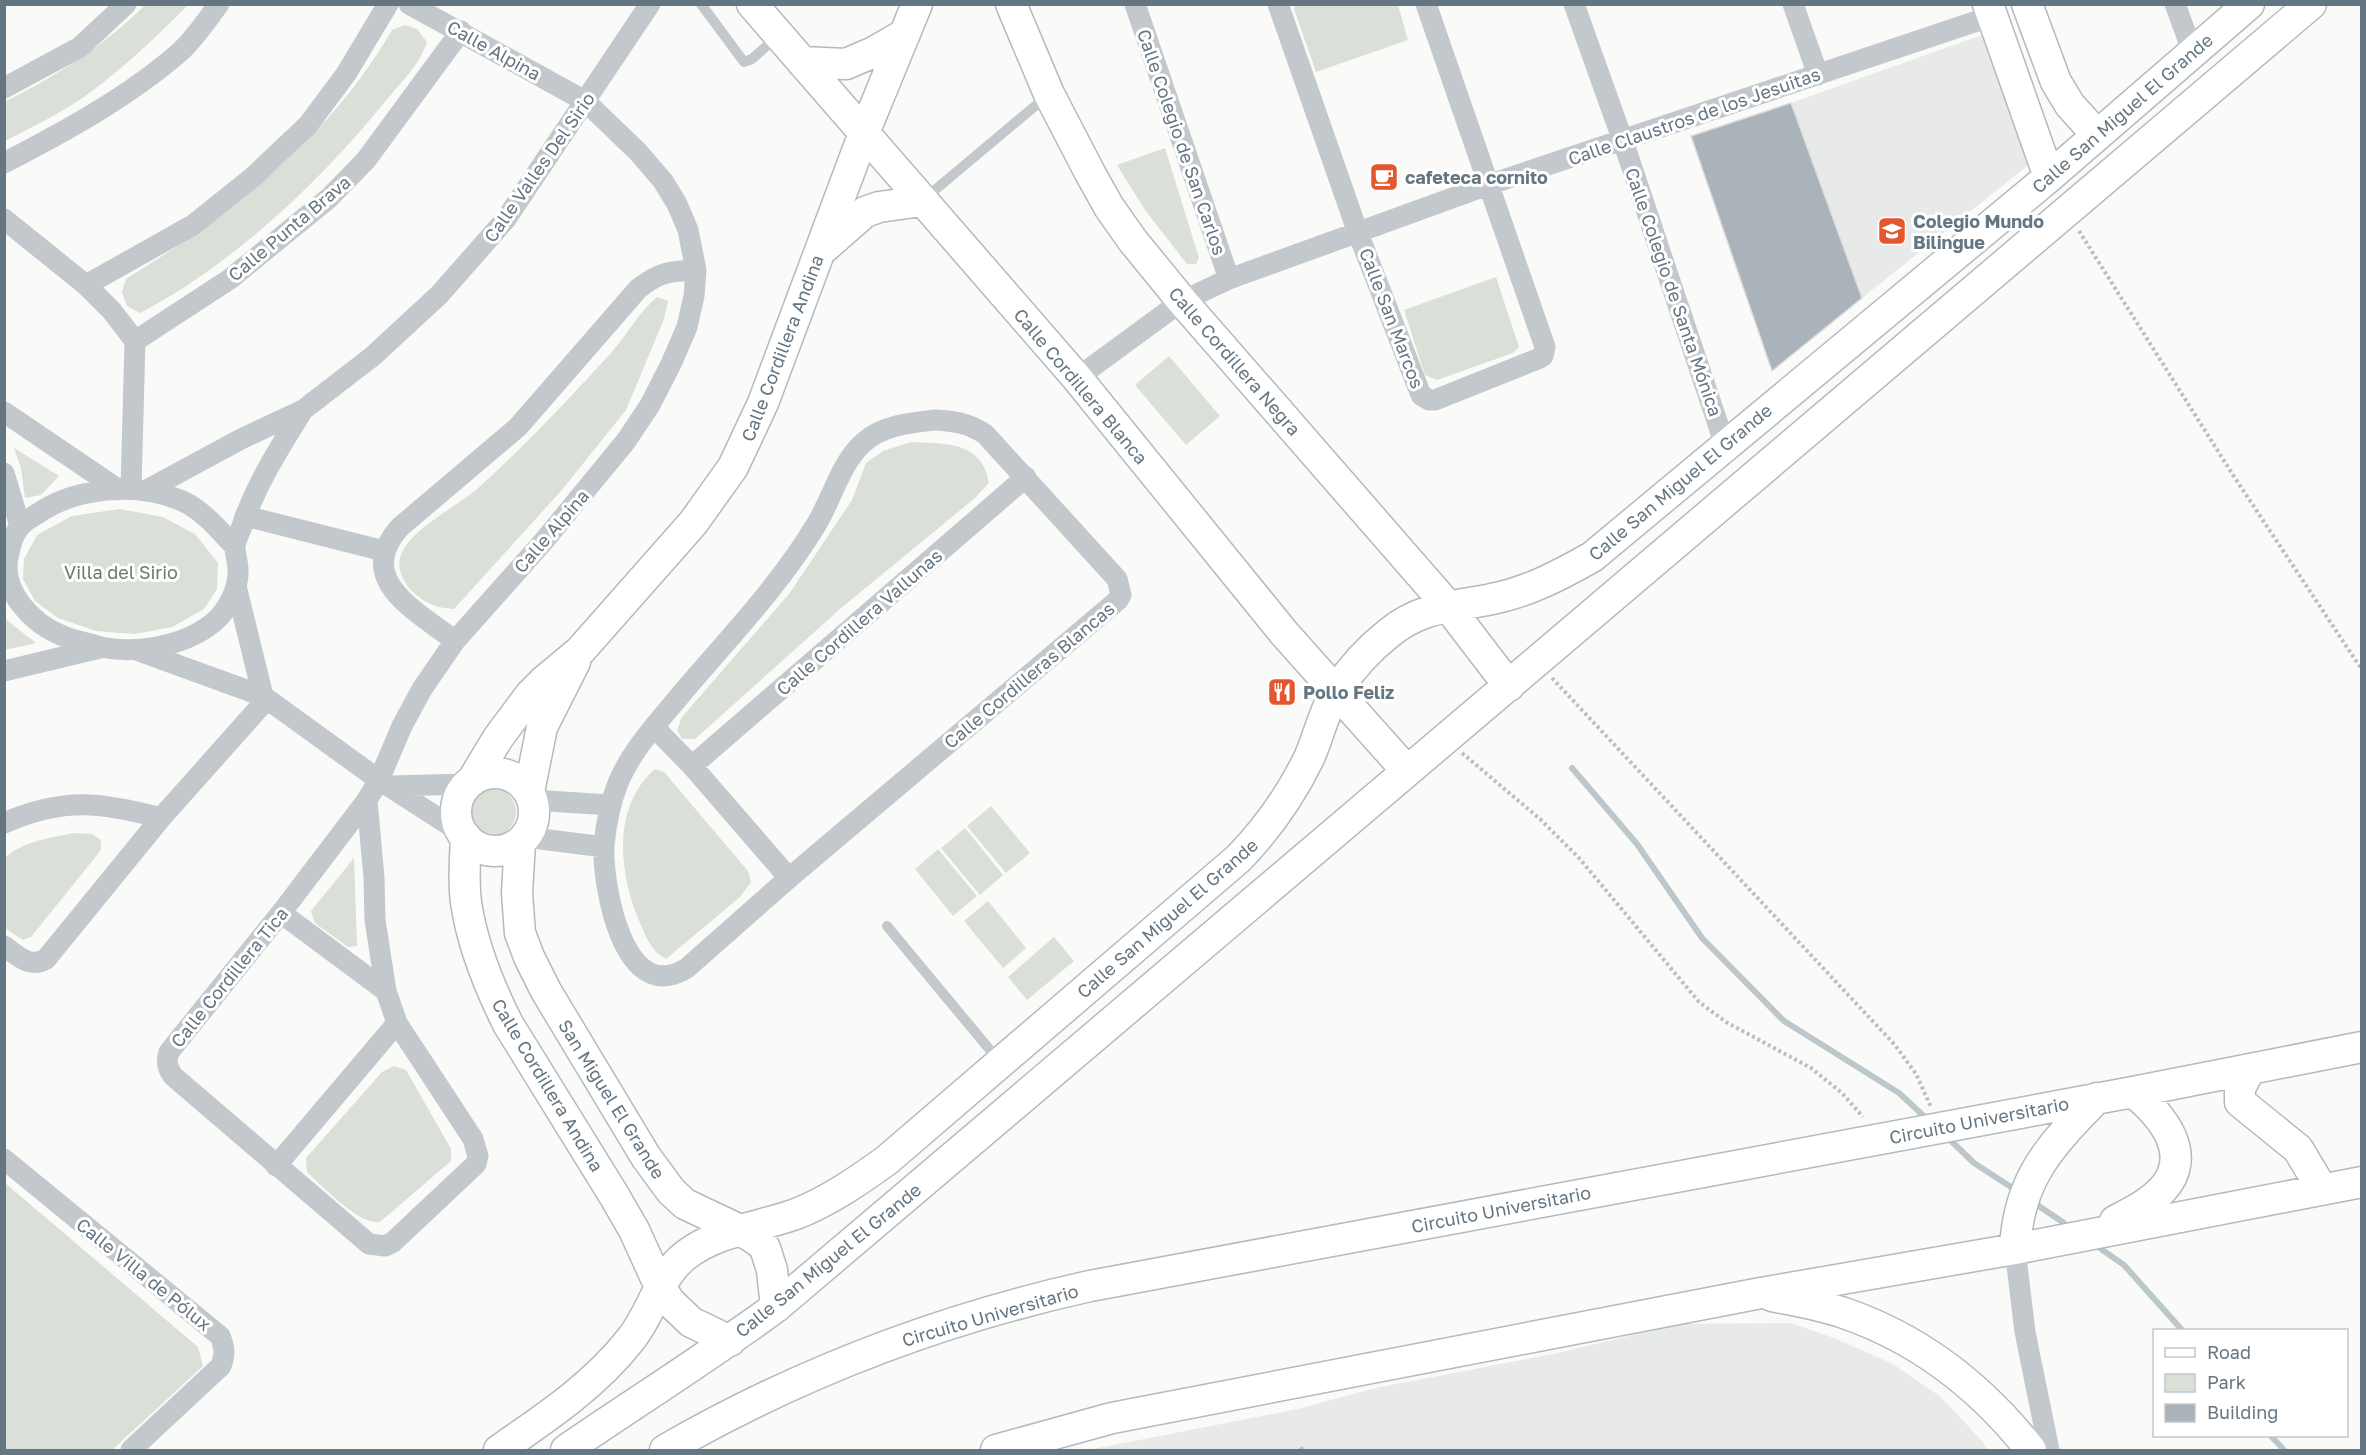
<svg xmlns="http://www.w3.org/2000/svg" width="2366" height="1455" font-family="'Golos Text',sans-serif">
<rect width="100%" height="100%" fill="#fafaf8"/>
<path fill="#e8e9e9" d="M1982,35L2031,163L1862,298L1791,103Z
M1791,1323L1834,1338L1893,1364L1941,1397L1981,1440L1988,1450H1088L1298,1409L1375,1388L1553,1354L1680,1324Z"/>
<path fill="#dadfd7" d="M145,5H188C159,34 129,63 96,88C68,110 36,125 5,141L4,102C55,77 105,45 145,5Z
M1296,5H1398L1408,40L1316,72L1294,9Z
M405,25L417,29L427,42C420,64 403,80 388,98C322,180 234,264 140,313L127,306L122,292L126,279C232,213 328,140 392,30Z
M1165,148L1199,258L1196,264H1187L1145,210L1117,165Z
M1496,277L1519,347L1513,353L1437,380L1425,375L1404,310Z
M657,297L668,301L664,319L626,410L561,491L454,609C448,608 441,608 436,606C416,600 393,577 401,555C411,529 454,508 476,490C524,447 567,401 611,353C627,335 638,313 657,297Z
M1169,356L1220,416L1186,445L1135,385Z
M911,442C946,444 982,441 989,483L975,498L840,609L695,739H682L677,730L682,717L789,594L852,500L866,463L883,451Z
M14,448L59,476L41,495L25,498L21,468Z
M120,509L163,517L195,534L218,563L217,589L204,609L172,627L135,634L96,631L58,618L35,601L23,579L24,559L37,535L72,516Z
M4,616L9,622L36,643L5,650Z
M655,769L664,772L748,871L751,882L740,897L666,959C651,951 647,939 640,923C619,875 611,807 655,769Z
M468 812a24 24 0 1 1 48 0a24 24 0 1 1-48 0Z
M991,806L1030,853L1006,873L967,826Z
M965,828L1003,875L980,895L941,848Z
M74,833L92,834L101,840V850L31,937L23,940L5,928V858C23,841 50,838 74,833Z
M938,849L977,896L953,916L915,869Z
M354,858L357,946L348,947L315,923L311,911Z
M988,901L1026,948L1003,968L964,921Z
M1054,937L1074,961L1027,1000L1008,977Z
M394,1066L406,1070L451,1149V1161L380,1222C358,1225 323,1186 307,1172L306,1158L382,1072Z
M5,1183L198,1347L203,1366L112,1450H5Z"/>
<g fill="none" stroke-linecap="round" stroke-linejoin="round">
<path stroke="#bbc7cb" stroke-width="6" d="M1572,768L1637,844L1702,938L1784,1021L1899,1093L1927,1119
M1947,1137L1974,1163L2014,1189
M2033,1202L2064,1223
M2101,1249L2124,1265L2182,1330
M2271,1436L2284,1450"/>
</g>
<path fill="#aab3b9" stroke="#dcdcda" stroke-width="1.5" d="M1791,103L1862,298L1772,371L1691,136Z"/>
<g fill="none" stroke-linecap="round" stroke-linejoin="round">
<g stroke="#b3babf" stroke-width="33">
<path id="secondary" d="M752,4L1077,378L1284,633L1407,771
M1011,4L1049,94L1090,173L1109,207L1133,241L1182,301L1447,605L1509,686
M1988,4L2049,177
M2027,4L2056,82L2070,105L2097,135
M802,62L846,64L874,52L905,34
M825,247L865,212L879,207L922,201
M456 812a39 39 0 1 1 78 0a39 39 0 1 1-78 0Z
M472,781L498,738L530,695L544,681L580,651L693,523L733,467L763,403L864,133L917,4
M529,792L542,727L575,662
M466,837C465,859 463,881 466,902C472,945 489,986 508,1024L615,1197L634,1230L660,1287L670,1302L691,1322L730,1341
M520,842L517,893L520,933L529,957L546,991L646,1157L671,1191L685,1204L742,1231L758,1241L765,1248L772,1270L776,1307
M2250,1069L2240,1088V1102L2298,1149L2322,1189
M2115,1221C2131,1212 2149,1204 2162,1190C2195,1155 2162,1115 2133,1092
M2015,1249C2018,1179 2050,1146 2097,1098
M1772,1296C1796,1301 1821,1305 1844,1313C1920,1339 1982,1388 2031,1450
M499,1450C547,1417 595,1385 631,1339C652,1313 659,1275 686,1255C717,1231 760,1227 796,1214C829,1201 858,1181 887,1160L1239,858C1268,828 1291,795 1309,758C1319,736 1324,710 1337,690C1350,670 1370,648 1389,633C1422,606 1453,607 1492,599C1528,592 1560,575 1592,557L2049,177L2249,4
M566,1450C636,1402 708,1357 776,1307L2311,4
M665,1450C797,1374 941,1319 1090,1286L2133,1092L2362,1047
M996,1450L1112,1418L1761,1293L2015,1249L2362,1182"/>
</g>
<path stroke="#bbbfc2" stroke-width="4" stroke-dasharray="3 3" stroke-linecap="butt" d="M2079,231L2233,475L2362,670
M1552,678L1895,1045L1916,1074L1931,1107
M1462,753L1540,819L1579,858L1699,1002L1726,1022L1811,1068L1842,1093L1863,1117
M1301,1447L1302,1450"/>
<path stroke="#c3c8cc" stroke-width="10" d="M701,4L744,62L752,59L779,35
M923,200L1047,96
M887,926L1000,1062"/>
<path stroke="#c3c8cc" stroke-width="21" d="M1135,4L1229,279
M1278,4L1358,233L1421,395L1429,400H1435L1540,358L1543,356L1545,347L1426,4
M1574,4L1623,141L1725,445
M1793,4L1818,75
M2175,4L2193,53
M4,88L80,47L126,4
M4,163C64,132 130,96 181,51C195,38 207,20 219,4
M4,219L86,285L112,311L135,341L131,489
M86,285L193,225L253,177L308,125L346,74L388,4
M135,341L230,279L329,198L366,160L461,31
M1077,378L1182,301L1229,279L1488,185L1992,16
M4,412L119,490
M935,420C954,421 968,423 985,434L1117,579L1121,595L1118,600L789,878L687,968C624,1008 602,886 604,845C606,824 610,803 618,783C632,749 660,720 683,692C729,638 779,586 816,525C832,499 840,464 863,443C882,425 910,423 935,420Z
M4,473L20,526
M145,491L241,439L303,410L373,356L439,295L506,219L650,4
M245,516L384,551
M235,547C219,530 202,509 180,500C136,482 76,487 37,514C31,518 23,522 19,528C12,536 10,547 8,557C1,592 33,624 63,636C73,640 83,642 94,645C131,656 184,647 214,622C228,610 239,588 238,570C238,562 235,555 235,547C235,541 240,532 242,526C256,484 280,447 303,410
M236,586L263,696
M455,641C417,611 353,580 400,527L518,427L638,289C659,272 670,271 696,270
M136,650L263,696L379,780L463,834
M4,671L100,648
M654,727L692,766L789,878
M692,766L1026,477
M392,786L468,784
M367,800L374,878L375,920L386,991L397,1023L473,1139L478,1156L476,1164L393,1242L385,1246L369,1244L173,1076C167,1067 166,1062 169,1052L281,913L367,800L379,780L402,726L422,689L455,641L543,542L626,441L650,405L671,364L687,327L694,296L696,270L688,230L677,204L663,181L638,152L585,101L409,4
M532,800L610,805
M4,823C64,797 101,802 161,818
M525,837L604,847
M281,913L386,991
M4,946C17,955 30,969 46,959L161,818L267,699
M4,1159L220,1336C225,1348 225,1355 221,1366L131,1450
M276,1166L397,1023
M2015,1249L2025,1332L2049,1450"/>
<use href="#secondary" stroke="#fff" stroke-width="30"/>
</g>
<defs>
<g id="cafe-square" transform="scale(1.5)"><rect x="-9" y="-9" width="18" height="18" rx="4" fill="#e4572e" stroke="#fff"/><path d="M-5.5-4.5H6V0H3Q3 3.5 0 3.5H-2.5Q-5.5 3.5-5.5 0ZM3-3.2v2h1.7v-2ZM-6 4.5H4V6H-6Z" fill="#fff"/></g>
<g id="school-square" transform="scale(1.5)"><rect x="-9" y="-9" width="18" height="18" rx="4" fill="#e4572e" stroke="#fff"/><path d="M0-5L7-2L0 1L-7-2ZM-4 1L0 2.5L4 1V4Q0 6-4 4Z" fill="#fff"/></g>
<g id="restaurant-square" transform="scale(1.5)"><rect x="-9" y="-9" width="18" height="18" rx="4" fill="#e4572e" stroke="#fff"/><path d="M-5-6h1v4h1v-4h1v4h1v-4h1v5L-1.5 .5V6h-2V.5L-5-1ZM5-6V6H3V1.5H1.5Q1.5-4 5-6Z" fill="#fff"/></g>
</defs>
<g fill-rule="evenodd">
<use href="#cafe-square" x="1384" y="177"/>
<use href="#school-square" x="1892" y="231"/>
<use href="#restaurant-square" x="1282" y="692"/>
</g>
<g text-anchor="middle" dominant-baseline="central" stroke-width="6" stroke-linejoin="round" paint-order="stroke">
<g font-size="18" fill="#657683" stroke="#fff">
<text transform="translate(494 50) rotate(29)">Calle Alpina</text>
<text transform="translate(2122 113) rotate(-41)">Calle San Miguel El Grande</text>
<text transform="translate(1694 116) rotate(-19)">Calle Claustros de los Jesuitas</text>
<text transform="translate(1182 142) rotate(71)">Calle Colegio de San Carlos</text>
<text transform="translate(539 167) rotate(-55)">Calle Valles Del Sirio</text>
<text transform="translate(289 228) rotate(-40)">Calle Punta Brava</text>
<text transform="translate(1674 292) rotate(71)">Calle Colegio de Santa Mónica</text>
<text transform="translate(1392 318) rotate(69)">Calle San Marcos</text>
<text transform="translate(782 348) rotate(-69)">Calle Cordillera Andina</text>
<text transform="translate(1235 361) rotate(49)">Calle Cordillera Negra</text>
<text transform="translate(1081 386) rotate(50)">Calle Cordillera Blanca</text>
<text transform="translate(1680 482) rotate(-40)">Calle San Miguel El Grande</text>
<text transform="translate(551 531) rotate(-49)">Calle Alpina</text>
<text transform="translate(859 622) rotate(-41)">Calle Cordillera Vallunas</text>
<text transform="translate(1029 675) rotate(-40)">Calle Cordilleras Blancas</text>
<text transform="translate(1167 918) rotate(-41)">Calle San Miguel El Grande</text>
<text transform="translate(229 977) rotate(-51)">Calle Cordillera Tica</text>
<text transform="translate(548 1085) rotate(59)">Calle Cordillera Andina</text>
<text transform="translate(612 1099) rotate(58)">San Miguel El Grande</text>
<text transform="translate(1979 1120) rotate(-11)">Circuito Universitario</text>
<text transform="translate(1501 1209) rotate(-11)">Circuito Universitario</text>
<text transform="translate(828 1260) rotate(-39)">Calle San Miguel El Grande</text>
<text transform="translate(144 1274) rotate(39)">Calle Villa de Pólux</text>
<text transform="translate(990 1315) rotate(-16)">Circuito Universitario</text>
</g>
<g font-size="18" font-weight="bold" fill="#657683" stroke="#fff" text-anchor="start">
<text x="1405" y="177">cafeteca cornito</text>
<text x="1913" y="221">Colegio Mundo<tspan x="1913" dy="21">Bilingue</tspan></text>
<text x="1303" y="692">Pollo Feliz</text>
</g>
<g font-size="18" fill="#687a64" stroke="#fff">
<text x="121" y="572">Villa del Sirio</text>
</g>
</g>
<rect width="2366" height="1455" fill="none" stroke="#657683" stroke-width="12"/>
<rect x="2153" y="1329" width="195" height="108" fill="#ffffff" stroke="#c1c8cd" stroke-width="1.5"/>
<rect x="2165" y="1348" width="30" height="9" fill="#ffffff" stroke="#c1c8cd" stroke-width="1.5"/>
<text x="2207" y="1359" font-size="18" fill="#657683">Road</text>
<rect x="2165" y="1374" width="30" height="18" fill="#dadfd7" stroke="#c1c8cd" stroke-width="1.5"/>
<text x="2207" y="1389" font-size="18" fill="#657683">Park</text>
<rect x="2165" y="1404" width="30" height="18" fill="#aab3b9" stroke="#c1c8cd" stroke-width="1.5"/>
<text x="2207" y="1419" font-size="18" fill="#657683">Building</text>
</svg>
